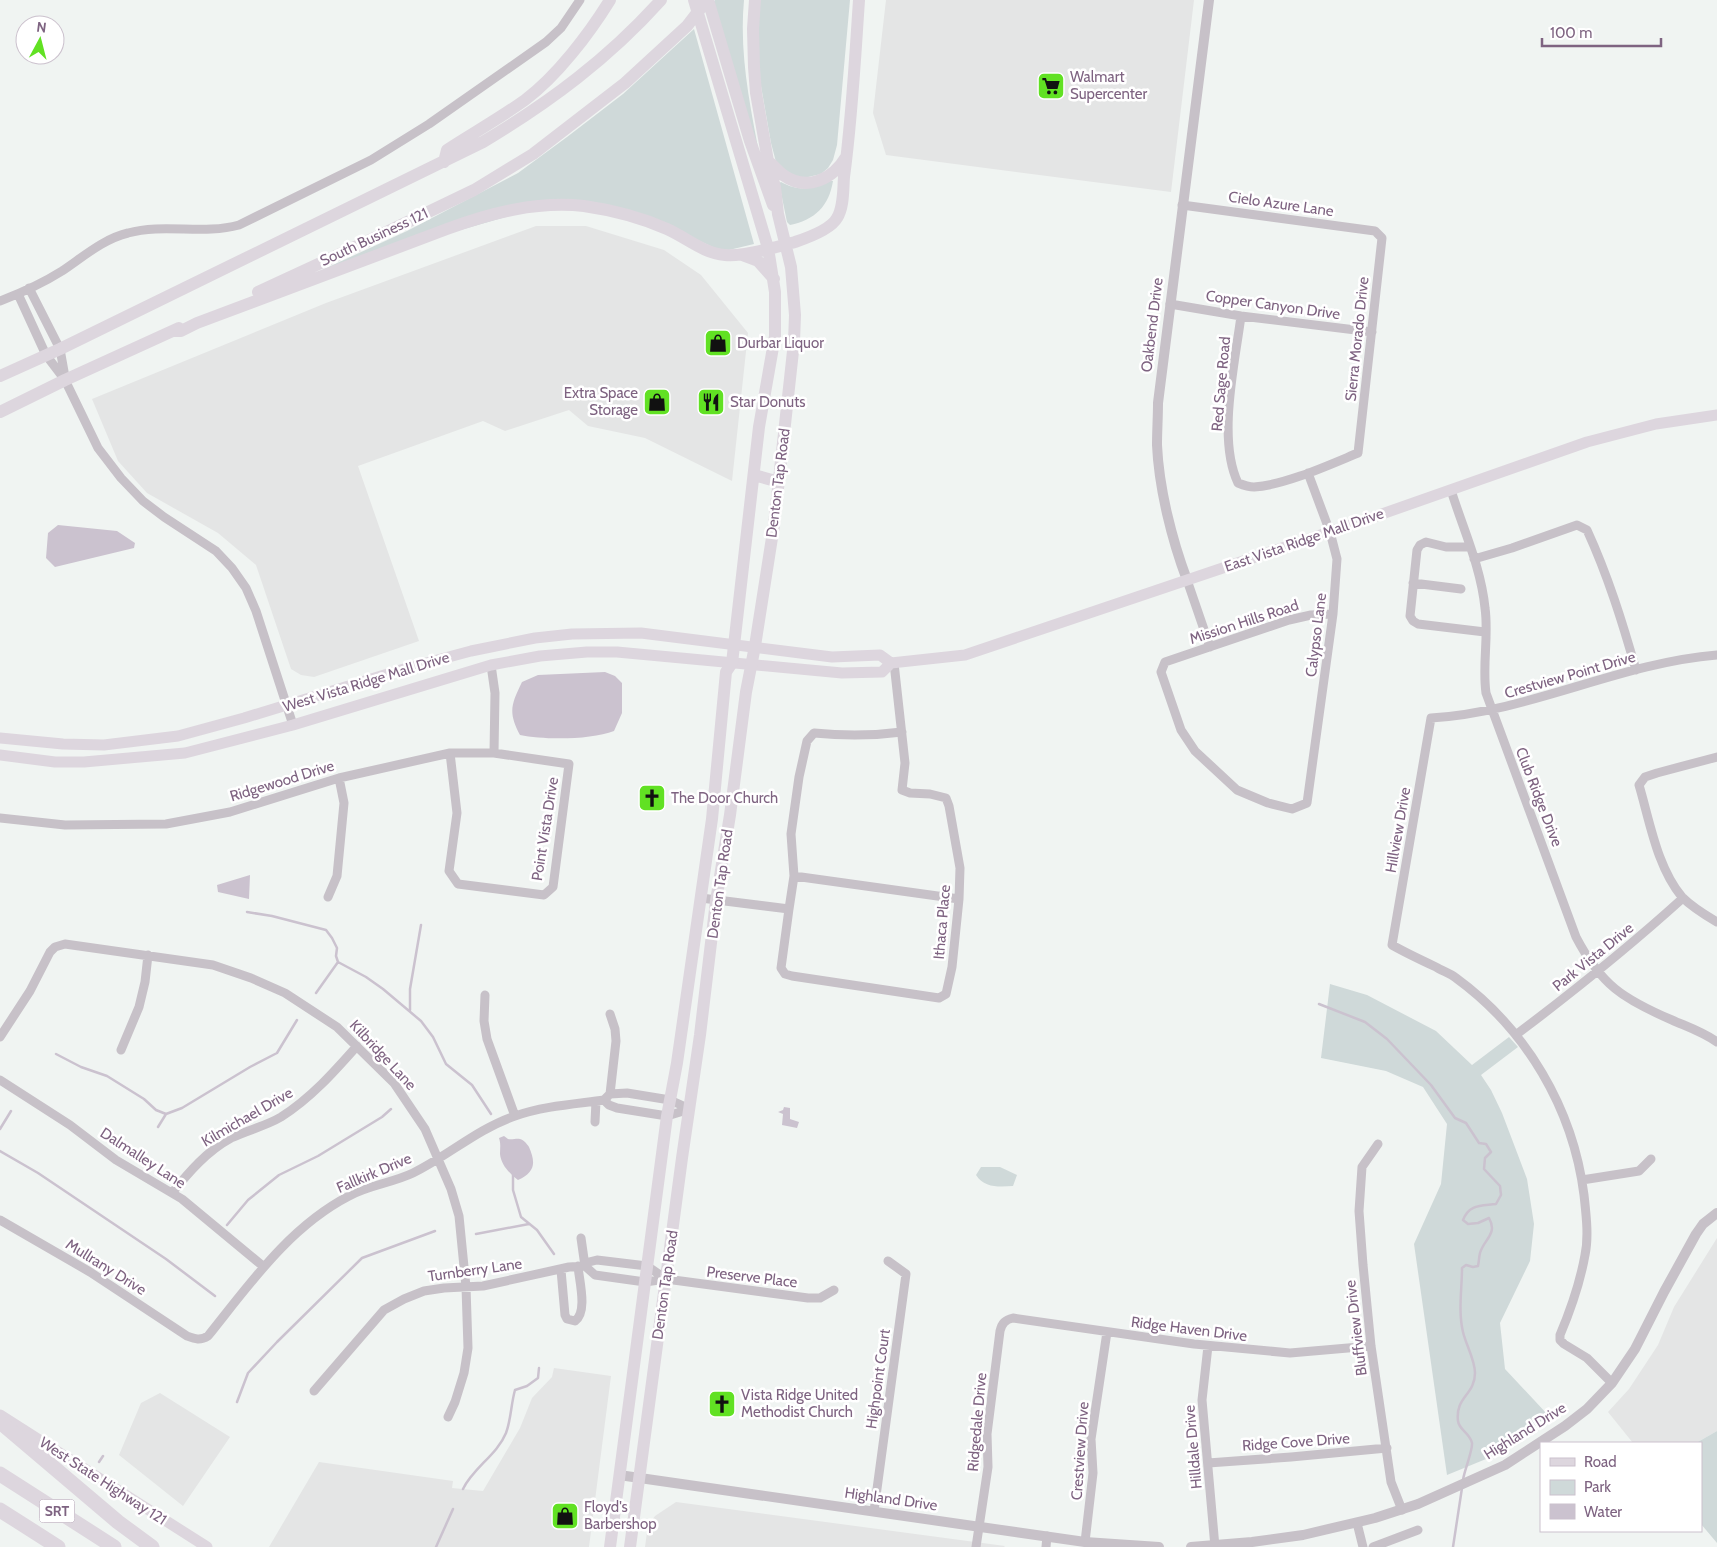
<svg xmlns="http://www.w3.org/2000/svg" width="1717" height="1547" font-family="Cabin,sans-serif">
<rect width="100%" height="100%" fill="#f0f4f2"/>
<path fill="#e4e5e5" d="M886,0H1194L1171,192L886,155L873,113Z
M536,226H586L664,250L701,275L748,333L732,481L645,438L588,426L569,410L505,431L483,421L358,466L419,641L314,677L301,675L291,669L256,565L218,533L147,493L118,461L92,399L326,303Z
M1717,1238V1431L1696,1443H1633L1608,1412L1629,1389L1658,1345L1674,1307Z
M554,1368L611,1376L589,1547H269L319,1462L453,1481L452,1488L483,1491L520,1428L532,1398L552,1377Z
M160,1393L230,1437L183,1506L119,1455L141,1403Z
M676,1502L1005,1546L1004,1547H645L648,1525L655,1516Z"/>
<path fill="#cfd9d9" d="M715,0H744C739,54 750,105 760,158L712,4Z
M758,0H850L837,145L833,160L828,168L821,174L804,178L790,175L776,162L771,143L758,69Z
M694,29L754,244L729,250L717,249L674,229L554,203L322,270L407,231L518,173L567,137L623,94Z
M830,181H833C829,206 815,220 790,225L787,222L779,183L781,182C799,192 812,189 830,181Z
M1330,984L1367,995L1436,1031L1472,1065L1509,1037L1518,1047L1481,1075L1491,1090L1502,1113L1527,1179L1534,1224L1530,1261L1500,1323L1505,1369L1548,1415L1508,1450L1447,1475L1414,1244L1441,1184L1447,1124L1423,1087L1386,1071L1321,1058Z
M981,1167H1000L1017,1175L1013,1186C999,1187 984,1188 976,1175Z
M1717,1431V1543L1701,1524V1443H1696Z"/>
<path fill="#cbc2cf" d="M58,525L117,531L135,543L134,548L55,567L46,558L48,533Z
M605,672L615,676L622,683V713L614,731C591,740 544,740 520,735C508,712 511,705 522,682L538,675Z
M250,875L249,899L218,892L217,885Z
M784,1107L790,1108V1119L799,1122L797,1128L782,1125L783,1114L778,1112L783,1110Z
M504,1136L508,1139C512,1140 517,1138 520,1139C524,1140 527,1144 529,1147C536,1163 535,1172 518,1180C510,1174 501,1165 500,1154C500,1148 501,1144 499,1138Z"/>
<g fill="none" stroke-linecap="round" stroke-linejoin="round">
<path stroke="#cbc2cf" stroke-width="2.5" d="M247,912L272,916L326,930L332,938L337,948L336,956L338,962L366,977L383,989L421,1021L433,1037L446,1064L472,1085L491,1114
M316,993L338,962
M1319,1004L1365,1022L1387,1039L1431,1085L1455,1118L1466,1123L1479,1143L1486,1144L1491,1152L1485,1158L1484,1169L1500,1186L1501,1195L1496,1204C1481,1206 1469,1204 1463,1220L1468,1224L1478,1223L1489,1218C1498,1234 1484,1239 1480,1253C1479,1257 1479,1261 1478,1266L1473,1267L1466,1265L1462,1268C1462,1289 1458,1311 1463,1332C1466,1345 1475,1360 1475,1373C1475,1395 1455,1397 1458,1421C1459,1430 1470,1433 1472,1443C1473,1450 1464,1471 1463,1480
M410,1010V989L421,925
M56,1054L81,1067L107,1076L144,1099L156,1110L166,1114
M158,1127L166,1114L182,1108L250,1067L277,1053L297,1020
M0,1129L11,1111
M0,1151L38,1173L166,1259L215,1296
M513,1174V1190L521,1217L537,1230L554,1254
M227,1225L248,1200L279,1175L318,1156L382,1117L391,1109
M476,1234L529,1224
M237,1402L248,1373L277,1342L362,1258L435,1231
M99,1462L103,1456
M463,1489C473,1468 497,1455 506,1433C511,1420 511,1404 515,1390L527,1386L538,1378L539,1368
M436,1547L453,1509
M1453,1547L1462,1488"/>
<path stroke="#c7c1c8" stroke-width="9" d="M1182,205L1375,231L1382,238L1358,453C1329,465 1285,485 1254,487C1249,487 1243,485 1238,483C1217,439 1235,363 1241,316
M29,288L60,349L65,377
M18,294L46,355L65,380L98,448L121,478L143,501L164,517L216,551L232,568L246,588L256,611L293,725
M0,301C21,293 43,283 62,271C83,257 103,239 128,233C164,223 203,235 239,225L371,160L429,124L546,42L561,28L580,0
M1170,304L1241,316L1372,332
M1308,473L1330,532L1337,559L1333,614L1307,803L1292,809L1268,803L1237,790L1195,751L1181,730L1161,672L1165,662L1289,620L1311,615L1333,614
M1451,490C1463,529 1481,567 1485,608C1489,636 1482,665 1486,693L1576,937C1601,985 1623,999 1672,1020C1688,1027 1703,1032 1717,1042
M1470,547H1446L1426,542L1420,545L1417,550L1410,616L1413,621L1418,624L1485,632
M1474,559L1512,548L1577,525L1587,530C1608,576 1622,621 1636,670
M1187,580L1210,647
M1413,583L1461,589
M491,665L495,693L494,753
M1717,757L1657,773L1645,777L1639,785C1650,822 1657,867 1682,897C1692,907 1705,915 1717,922
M0,818L65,825L166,824L230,812L339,778L450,753H494L569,764L553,887L544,895L458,884L449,871L457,813L450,753
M794,876L959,899
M328,897L337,876L344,803L339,778
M701,898L789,909L794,876L791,834L799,777L807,741L814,733C844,736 872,736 902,732
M789,909L781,968L785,974L792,976L939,998L946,994L952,967L959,899L960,868L949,806L946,798L930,794L910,793L902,790L905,763L894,663
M485,995L484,1021L487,1039L515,1116
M1517,1034C1574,991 1630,946 1683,898
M0,1037L30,991L50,952L55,947L65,944L213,965L251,978L285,993L337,1027L394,1083L425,1129L451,1189L459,1216L466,1287L468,1348L464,1373L455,1402L448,1417
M121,1050L139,1007L145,982L148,955
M0,1080L70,1125L116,1160L182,1199L264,1267
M610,1094L616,1041L615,1029L610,1014
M604,1100L609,1105L617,1108L667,1116L690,1109
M595,1122L596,1101
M1378,1144L1362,1167L1359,1211L1363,1265L1371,1346L1391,1482L1402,1510
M1582,1180L1639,1171L1651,1159
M172,1193C189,1172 207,1151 231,1138C248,1130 266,1126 281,1117C311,1098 334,1072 357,1046
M0,1220L90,1272L187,1336C195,1339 200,1341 208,1336C249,1285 289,1227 349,1196C369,1185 392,1183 413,1173C448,1156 477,1129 515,1116C543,1106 575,1104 604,1100L610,1094L627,1093L670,1100L690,1109
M581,1238L585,1266L595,1275L645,1282L666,1279L808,1298H820L834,1290
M561,1270L565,1315L567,1319L575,1321C588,1312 579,1280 578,1266
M1208,1346L1202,1400L1215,1547
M1612,1383L1587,1358L1564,1344L1560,1340V1335C1571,1309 1580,1283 1585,1255C1589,1236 1586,1214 1584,1195C1573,1108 1526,1029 1456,978C1450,973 1442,971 1436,967C1421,960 1406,953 1392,945L1431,718C1530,712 1619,663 1717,655
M314,1391L384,1310L404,1299L424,1291L444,1288L483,1286L569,1267L585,1266L589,1262L597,1260L647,1266L666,1279
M1208,1463L1291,1457L1387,1448
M874,1511L906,1274L888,1261
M1357,1523L1363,1547
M1085,1542L1093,1473L1091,1439L1107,1332
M976,1547L988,1467L987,1434L1000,1331C1002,1323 1005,1320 1013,1318L1194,1344L1290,1353L1371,1346
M1046,1547L1047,1536
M1373,1547L1418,1530"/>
<path stroke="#c7c1c8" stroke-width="10" d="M1187,580C1172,540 1159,489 1157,445C1157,431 1158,417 1158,403L1209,0
M619,1475L1085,1542L1159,1547
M1191,1547L1252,1542L1303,1535L1375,1518L1418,1504L1505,1465L1565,1426L1587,1409L1612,1383L1635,1349L1664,1292L1696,1234L1703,1224L1717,1213"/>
<path stroke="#ddd6de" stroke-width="11" d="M0,738L63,744L104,745L178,736L244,718L404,669L471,651L535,638L572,634L641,633L832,657L880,655L891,663L965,655L1362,521L1587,442L1656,424L1717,415
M0,755L55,762H84L185,753L293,725L491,665L540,656L587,652H617L842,673L882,672L891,663
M0,1415L207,1547"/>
<path stroke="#ddd6de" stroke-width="12" d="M708,0L750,141L773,205
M444,162L447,150C473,133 500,118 525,100C557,76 589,34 610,0
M769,162C774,166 778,171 783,175C807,192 833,179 846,157
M742,255L758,261L774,279
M258,292L368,241L474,190L533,154L625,83L687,26L707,0
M173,331H181L197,323L447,229C491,213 536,201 584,206C612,210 640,217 667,229C687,238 703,253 725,255C743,257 777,247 795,242C807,238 831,229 837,218C844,207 843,189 844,177C852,118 855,59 859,0
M0,376L60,349L483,142C550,102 609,58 661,0
M0,412L65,380L179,328
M754,475L779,482
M610,1547L667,1116L677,1063L712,819L726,672L732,663L759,427L775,336V292L768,248L694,0
M630,1547L682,1158L700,1035L716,901L730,815L746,692L755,646L774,525L794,342L795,315L791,267L778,214L775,187L768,161L756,93L754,67L753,29L755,0"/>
<path stroke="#ddd6de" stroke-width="15" d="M0,1422L118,1522L152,1547
M0,1474L114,1547
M0,1510L58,1547"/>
</g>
<defs>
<g id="supermarket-square" transform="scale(1.4375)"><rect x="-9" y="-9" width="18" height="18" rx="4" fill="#61e123" stroke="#fff"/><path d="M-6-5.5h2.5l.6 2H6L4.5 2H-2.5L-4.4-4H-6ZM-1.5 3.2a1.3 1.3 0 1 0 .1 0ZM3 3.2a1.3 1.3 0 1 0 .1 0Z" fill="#111"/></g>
<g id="shop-square" transform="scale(1.4375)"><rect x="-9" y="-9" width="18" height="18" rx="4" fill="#61e123" stroke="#fff"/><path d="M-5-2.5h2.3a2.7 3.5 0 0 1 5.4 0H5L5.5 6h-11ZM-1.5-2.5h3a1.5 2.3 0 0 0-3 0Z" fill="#111"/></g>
<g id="restaurant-square" transform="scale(1.4375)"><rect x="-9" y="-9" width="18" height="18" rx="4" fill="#61e123" stroke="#fff"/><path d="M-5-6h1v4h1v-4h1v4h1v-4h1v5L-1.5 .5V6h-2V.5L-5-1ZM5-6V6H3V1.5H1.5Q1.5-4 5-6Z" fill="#111"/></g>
<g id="church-square" transform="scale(1.4375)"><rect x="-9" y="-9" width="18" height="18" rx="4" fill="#61e123" stroke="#fff"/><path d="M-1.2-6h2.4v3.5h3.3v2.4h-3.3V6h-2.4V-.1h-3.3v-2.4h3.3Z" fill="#111"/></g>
</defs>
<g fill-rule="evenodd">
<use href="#supermarket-square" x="1051" y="86"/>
<use href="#shop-square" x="718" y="343"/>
<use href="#shop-square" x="657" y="402"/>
<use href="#restaurant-square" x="711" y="402"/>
<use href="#church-square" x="652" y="798"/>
<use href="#church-square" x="722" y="1404"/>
<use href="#shop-square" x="565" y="1516"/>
</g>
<g text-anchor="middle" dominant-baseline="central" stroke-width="5" stroke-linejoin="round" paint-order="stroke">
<rect fill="#fff" stroke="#a592a7" stroke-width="1" x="39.5" y="1499.5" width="35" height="23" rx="4"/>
<g font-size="14" font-weight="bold" fill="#7e6381">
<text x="57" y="1511">SRT</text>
</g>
<g font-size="15" fill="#7e6381" stroke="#fff" text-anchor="start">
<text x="1070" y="77">Walmart<tspan x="1070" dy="17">Supercenter</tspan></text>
<text x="737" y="343">Durbar Liquor</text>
<text x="638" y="393" text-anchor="end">Extra Space<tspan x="638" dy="17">Storage</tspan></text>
<text x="730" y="402">Star Donuts</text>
<text x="671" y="798">The Door Church</text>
<text x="741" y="1395">Vista Ridge United<tspan x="741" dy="17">Methodist Church</tspan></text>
<text x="584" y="1507">Floyd's<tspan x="584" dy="17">Barbershop</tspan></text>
</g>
<g font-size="15" fill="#7e6381" stroke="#fff">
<text transform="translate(1281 204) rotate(8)">Cielo Azure Lane</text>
<text transform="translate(374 237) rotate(-25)">South Business 121</text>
<text transform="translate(1273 305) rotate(8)">Copper Canyon Drive</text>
<text transform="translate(1152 325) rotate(-83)">Oakbend Drive</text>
<text transform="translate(1357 339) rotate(-84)">Sierra Morado Drive</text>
<text transform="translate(1221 384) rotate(-85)">Red Sage Road</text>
<text transform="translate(778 483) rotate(-83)">Denton Tap Road</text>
<text transform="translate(1304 540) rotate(-19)">East Vista Ridge Mall Drive</text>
<text transform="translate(1244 622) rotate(-18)">Mission Hills Road</text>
<text transform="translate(1316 635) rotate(-83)">Calypso Lane</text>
<text transform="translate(1570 675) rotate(-16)">Crestview Point Drive</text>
<text transform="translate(366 682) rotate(-17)">West Vista Ridge Mall Drive</text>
<text transform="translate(282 781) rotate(-17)">Ridgewood Drive</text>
<text transform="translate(1539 797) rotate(69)">Club Ridge Drive</text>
<text transform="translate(545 829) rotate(-81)">Point Vista Drive</text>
<text transform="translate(1398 830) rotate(-80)">Hillview Drive</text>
<text transform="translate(720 884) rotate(-82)">Denton Tap Road</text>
<text transform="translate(942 922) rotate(-85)">Ithaca Place</text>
<text transform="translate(1593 957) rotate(-39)">Park Vista Drive</text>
<text transform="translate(383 1055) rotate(47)">Kilbridge Lane</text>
<text transform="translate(247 1117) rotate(-30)">Kilmichael Drive</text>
<text transform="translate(143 1158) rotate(33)">Dalmalley Lane</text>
<text transform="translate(374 1173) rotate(-23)">Fallkirk Drive</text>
<text transform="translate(106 1267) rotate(32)">Mullrany Drive</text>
<text transform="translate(475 1270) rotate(-8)">Turnberry Lane</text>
<text transform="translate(752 1277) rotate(7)">Preserve Place</text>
<text transform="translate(665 1285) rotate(-82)">Denton Tap Road</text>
<text transform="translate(1356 1328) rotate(-97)">Bluffview Drive</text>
<text transform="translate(1189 1329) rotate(7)">Ridge Haven Drive</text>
<text transform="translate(878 1379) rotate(-82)">Highpoint Court</text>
<text transform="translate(977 1422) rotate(-85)">Ridgedale Drive</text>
<text transform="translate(1525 1431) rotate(-32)">Highland Drive</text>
<text transform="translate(1296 1442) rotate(-4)">Ridge Cove Drive</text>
<text transform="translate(1193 1447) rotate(-95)">Hilldale Drive</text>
<text transform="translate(1080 1451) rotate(-86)">Crestview Drive</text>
<text transform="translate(103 1481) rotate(33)">West State Highway 121</text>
<text transform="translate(891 1499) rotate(8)">Highland Drive</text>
</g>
</g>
<rect x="1540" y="1442" width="162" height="90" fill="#ffffff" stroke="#cbc1cd"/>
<rect x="1550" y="1458" width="25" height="8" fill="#ddd6de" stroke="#cbc1cd"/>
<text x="1584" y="1467" font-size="15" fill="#7e6381">Road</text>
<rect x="1550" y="1480" width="25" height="15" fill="#cfd9d9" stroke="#cbc1cd"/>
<text x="1584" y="1492" font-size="15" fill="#7e6381">Park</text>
<rect x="1550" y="1504" width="25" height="15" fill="#cbc2cf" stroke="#cbc1cd"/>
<text x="1584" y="1517" font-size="15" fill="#7e6381">Water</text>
<g transform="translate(40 40) rotate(7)"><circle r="24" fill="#ffffff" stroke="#cbc1cd"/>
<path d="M0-4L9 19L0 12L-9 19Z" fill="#61e123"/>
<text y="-8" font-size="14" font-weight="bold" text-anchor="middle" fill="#7e6381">N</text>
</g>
<path d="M1542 38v8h119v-8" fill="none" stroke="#7e6381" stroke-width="2.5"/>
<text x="1550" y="38" font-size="15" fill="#7e6381" stroke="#ffffff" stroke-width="4" paint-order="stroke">100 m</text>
</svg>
